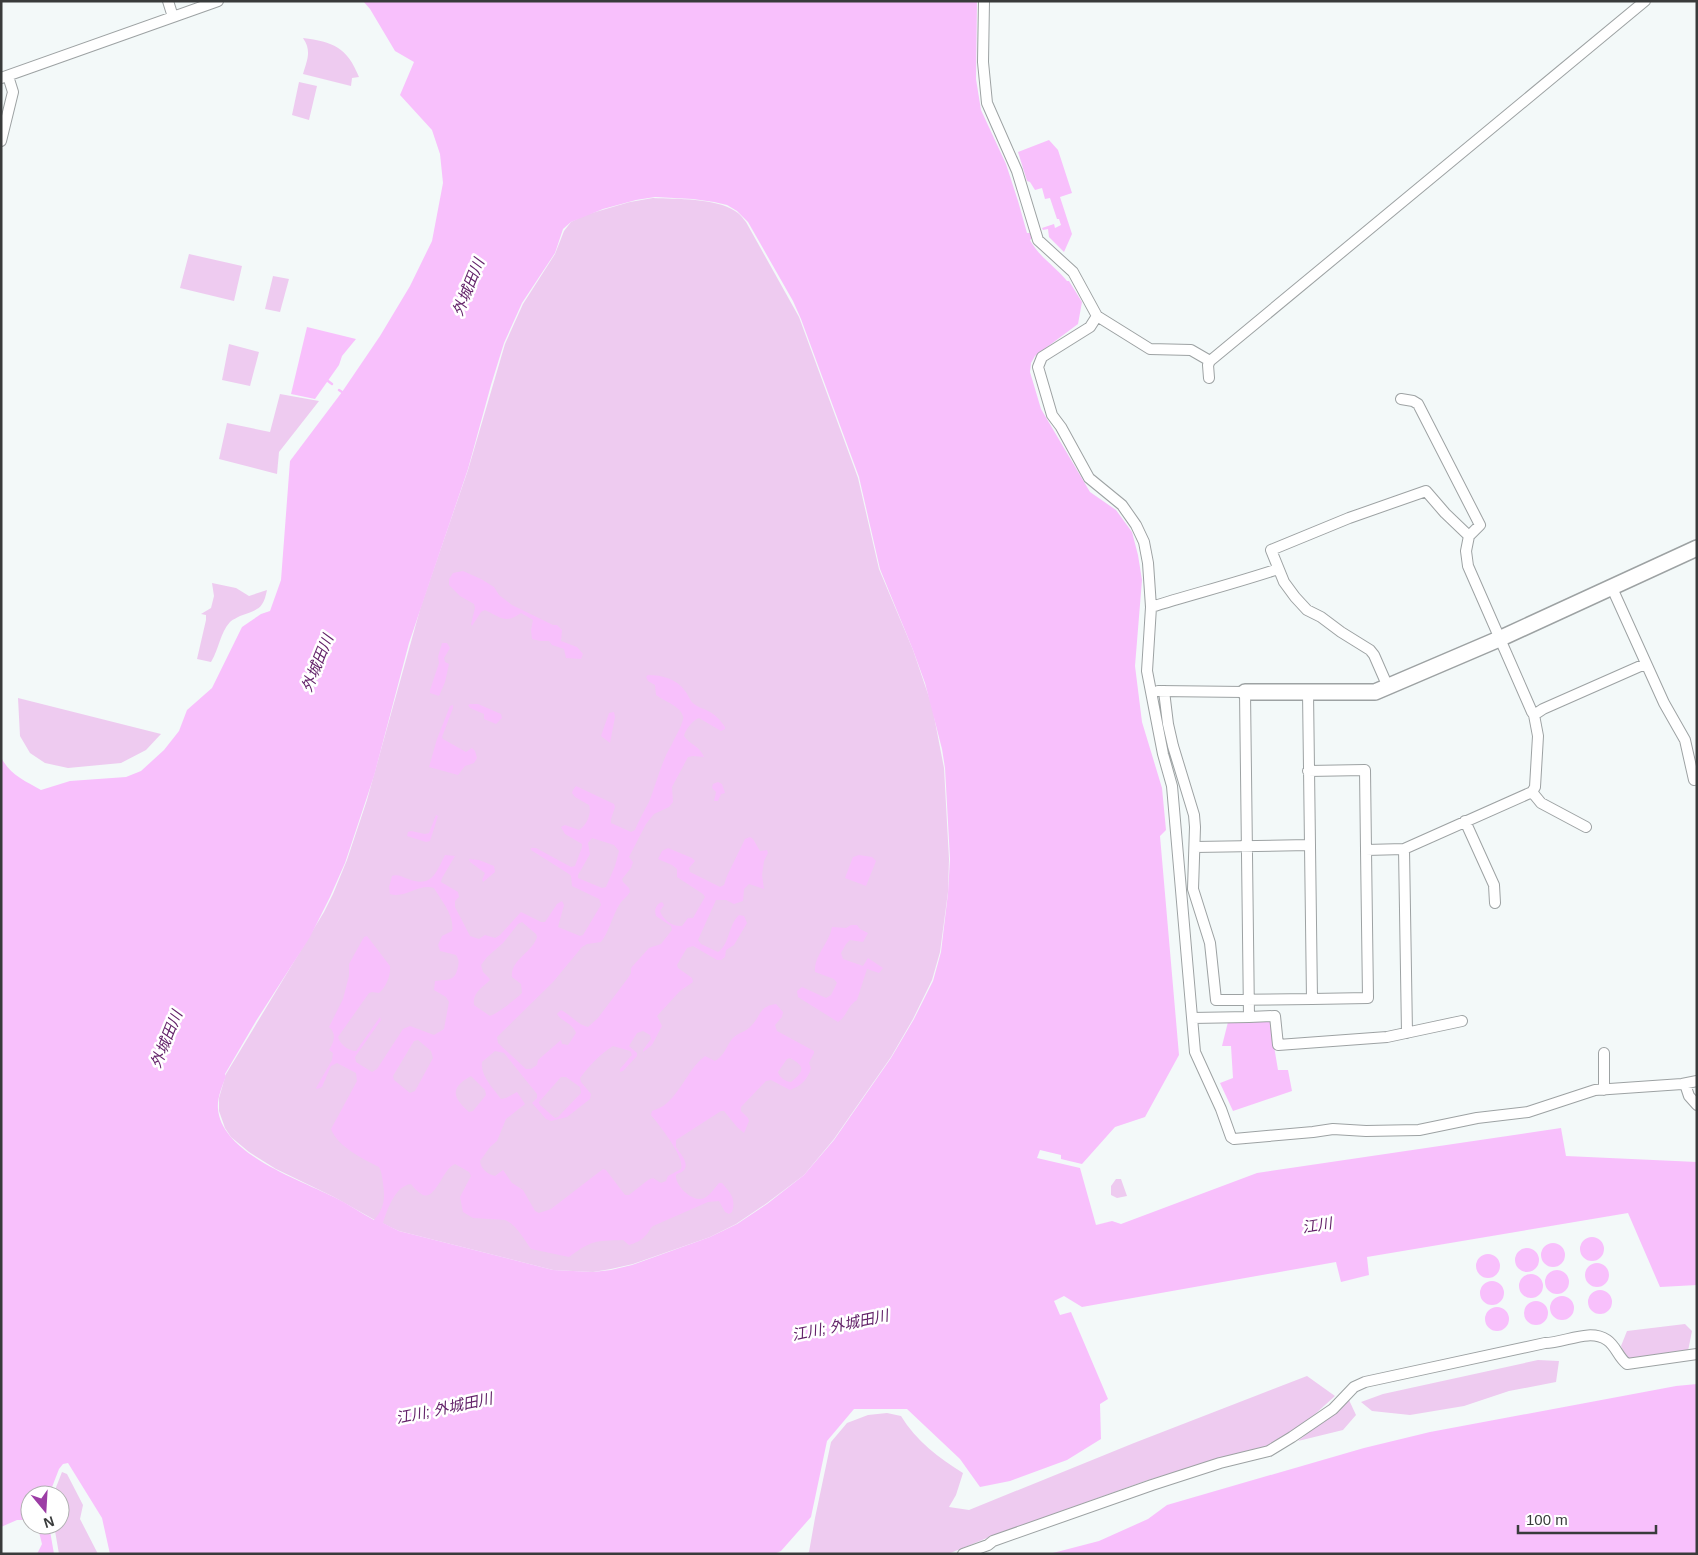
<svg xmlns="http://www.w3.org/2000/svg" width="1698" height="1555" font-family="Helvetica,'Noto Sans JP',sans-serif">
<rect width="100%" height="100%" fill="#f3f9f9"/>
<path fill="#eecbf0" d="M303,38C333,42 347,47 359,77L352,78L351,86L303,74C307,60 312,51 303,38Z
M299,82L317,86L309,120L292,115Z
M653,198C676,199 716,198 735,211C739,213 743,218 746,222L799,317L858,478L879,569L913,650L932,706L944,768L949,859L948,892L940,952L932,980L913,1019L891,1057L834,1139L804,1175L767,1203L736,1224L710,1237L633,1264L611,1269L593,1272L553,1270L399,1231L373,1219L334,1197L276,1169L249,1152L231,1137L225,1128L219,1111V1098L226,1074L324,912L333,894L347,860L367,800L421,606L468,470L505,344L523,304L555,254L564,231L571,222L585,215L630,202Z
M189,254L242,266L234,301L180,288Z
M273,276L289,279L280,312L265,309Z
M229,344L259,352L250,386L222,380Z
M280,394L319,401L279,452L277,474L219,459L227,423L270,432Z
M212,583L236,588L249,596L267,590C263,610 258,609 240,616C237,618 233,619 230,622C220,633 219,649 211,662L197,659L206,620V615L201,614L211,608L214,596Z
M18,698L161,734L146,750L121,763L68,768L45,763L30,753L20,736Z
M1116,1179H1121L1127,1196L1117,1198L1111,1195V1186Z
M1685,1324L1692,1331L1688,1351L1641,1359L1627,1358L1621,1346L1627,1331Z
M1538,1360L1559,1361L1556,1382L1509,1391L1464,1406L1410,1415L1372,1411L1361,1402L1383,1394Z
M1307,1376L1335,1396L1304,1424L1267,1446L1148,1480L992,1536L948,1554H806L809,1552L815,1518L831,1442L847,1423L868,1415L887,1413L901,1416C916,1441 939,1458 963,1473L956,1495L949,1507L969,1510L1134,1443Z
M1349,1400L1356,1415L1343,1430L1298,1441Z
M62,1472L67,1474L83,1505L80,1519L98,1554H59L54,1525H60V1495H53Z"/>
<path fill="#f8c0fc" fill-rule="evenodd" d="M363,1H977L976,79L981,110L1006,164L1018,201L1027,233H1031L1032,238L1030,240C1038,256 1056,267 1067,281H1069L1082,302L1078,324L1035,356L1031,363L1030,372L1041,409L1090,492L1116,510L1132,532L1138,555L1142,580L1135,666L1142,722L1162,788L1166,830L1160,836L1179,1055L1145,1117L1115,1127L1082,1164L1061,1159V1155L1040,1150L1037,1158L1080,1168L1096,1225L1112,1221L1121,1224L1257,1173L1561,1128L1566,1156L1697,1162V1285L1660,1287L1628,1213L1367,1257L1369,1275L1341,1282L1336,1262L1082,1307L1064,1296L1054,1301L1060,1315L1071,1312L1108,1399L1100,1404L1101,1439L1067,1460L1010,1481L980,1487L960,1459L907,1409H854L827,1441L811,1517L781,1551L774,1554H110L102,1518L68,1463L63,1464L59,1469L49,1495H30V1520H17L1,1527V757C9,774 25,781 41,790L70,781L126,777L141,771L164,750L179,731L187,710L212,688L242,627L261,614L270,611L281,580L290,461L342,392L380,336L410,286L432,241L443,183L440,154L432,130L400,95L414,62L395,51L370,9ZM655,197L693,199L714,202L727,205L737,211L748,222L793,301L801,319L859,477L880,569L913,650L925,683L942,749L945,768L950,859L948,893L941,952L933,981L914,1019L891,1058L834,1140L804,1175L767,1204L737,1224L710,1237L632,1265L611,1270L593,1272L553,1270L399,1231L383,1223C387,1210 395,1186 411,1184C414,1188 419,1193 423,1195C436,1200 443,1168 455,1164L469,1172L471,1176L460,1197L463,1212L473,1218L505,1220C516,1224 524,1239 531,1249L569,1257C592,1240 595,1241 623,1240L629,1245C635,1243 641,1241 645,1236C649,1233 649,1229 653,1226L708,1202L719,1201L725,1212L729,1214L732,1212C736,1198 731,1194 722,1183H719C715,1188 707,1199 701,1199C690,1200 675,1185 676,1175C678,1173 681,1173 683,1171C691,1164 679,1152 676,1147V1140L721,1111H724L737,1127L744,1133L749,1121L748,1118L741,1111V1107L766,1081L771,1080L790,1090C801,1086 808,1079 811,1068L809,1063L814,1053V1051L777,1031L775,1025L782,1017L783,1012L776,1004C759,1006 761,1016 751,1026C746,1032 737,1033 732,1039C726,1047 724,1056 715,1061L705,1056C689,1068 682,1090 667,1103C663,1107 657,1109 652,1111L651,1115C660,1126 685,1157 681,1169L668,1176L666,1181L661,1183L653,1178L648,1180L629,1195H625L606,1170L603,1169L551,1209L539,1213L535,1211L523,1190L512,1183L503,1170L495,1176C487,1174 481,1169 480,1161L490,1147L497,1141L506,1119L525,1104L517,1092L506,1098L501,1099C494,1089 480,1076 482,1062L495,1051L504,1053L537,1094V1098L532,1103L546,1119L551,1121L567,1117L590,1099L591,1094L581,1082L580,1078C589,1066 600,1054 613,1046L630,1051L632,1055L620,1069V1072L623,1071L637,1056V1053L629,1046L637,1033L643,1031L650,1035L651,1039L643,1050V1052L652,1045L662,1026L657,1016L680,991L693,982L692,978L678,968L677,965L687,948L693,946L717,960H721L725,957L726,950L734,945L747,923L744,916L739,915C728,925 730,944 718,952L701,944L698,940L716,900H726L734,904L743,901L744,889L749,884L764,889L762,875L764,861L768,853L767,850L760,851L753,839L750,837L745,839L727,876L724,885L720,887L690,872L689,868L695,861L692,858L668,848L662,851L658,859L672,865L677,869V877L703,894L705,897L693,918H688L682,926C673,927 663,920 660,911L664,905L662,902C656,904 654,910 656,916L671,926L672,930L661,944L649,948L631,968V973L628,978L598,1018L588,1027C578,1025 571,1015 561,1010L557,1014C562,1022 573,1023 576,1033L568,1045L562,1044L561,1040L538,1060L537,1065L531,1069H526L498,1043L497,1037L553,982L582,947L587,944L601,942C609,932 612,917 619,905C622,900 627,897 630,892L629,888L623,882L622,879L631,868L633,862L629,857L646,824L654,814L669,807L673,802L672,787L688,757L693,756L704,757C699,745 690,745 684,736C685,730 693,720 699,718L721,731L725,729V727C721,721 715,714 708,711C703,708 699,708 694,704C690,701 689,696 685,691C677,679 662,675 648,675L646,677L648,681L655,685L656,695C664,701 680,706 683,716C685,721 675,737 672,744C661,762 657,782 649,802C644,811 639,820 635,830L631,832L611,823V819L615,807L614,804L576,786L573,790L572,793L575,797L589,805C592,813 587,825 579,830L565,825L561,827L565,834L582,844V847L575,866L571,867L536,848H531V850L569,874L571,876L572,886L599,899L601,905L583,935L580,936L558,927L564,905L562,901L557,904L545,922H541L521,912L500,935L495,938L485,935L479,939L470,936L455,907V901L459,897L458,892L441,882L442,878L455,856L445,855C436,873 432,888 408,879C402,877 398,874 392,876L389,887L390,894C405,899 419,883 434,888C441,900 455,916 452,931L442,936L438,945L440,951L456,955C459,960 459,962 458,967C455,982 448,979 435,981L434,990L446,997L449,1002L444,1029L434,1035L410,1026L403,1029L377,1069L372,1072L356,1062L355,1057L381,1020L380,1017L356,1051C348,1051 340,1044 338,1037L369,993L372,992L379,993C386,987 391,975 390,966L367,936L364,937L349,964V976L343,999L329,1027C337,1034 334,1042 329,1050L333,1053L332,1060L316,1088L317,1089L322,1087L331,1066L337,1063L356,1073L357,1081L331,1129C338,1147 363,1159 379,1167C382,1173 382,1177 383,1183C385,1197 385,1208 374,1220C361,1213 348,1204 334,1197C300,1180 222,1154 218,1109C217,1098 222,1087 226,1076L225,1074L256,1021L310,937L330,897L345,863L374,776L409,643L468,469L491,385L504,343L522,303L555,253L563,229L571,222L603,209L636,200ZM592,838L614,845L619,851L615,866L606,887L602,888L578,878V875L590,854L588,843ZM522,922L536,934L537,937C533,952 510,960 512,977L521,984L522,993C516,999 497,1014 490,1016L474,1005C472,993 482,988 490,980L489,978L483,972L481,965L487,957L503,943L518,924ZM418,1040L431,1051L433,1058L415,1091L410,1093L394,1080L393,1076L414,1041ZM790,1058C805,1066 805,1071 791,1082C786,1082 779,1077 778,1072L787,1059ZM471,1076L485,1090L486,1095L473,1111L469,1112C453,1098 449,1088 471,1076ZM561,1077H566L580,1087L581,1093L558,1117L555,1118L540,1105L539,1102Z
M1049,140L1058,150L1072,193L1060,197L1072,234L1064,252L1049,237L1048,229L1043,230L1042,228L1054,224L1055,228L1061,225L1059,219H1057L1050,198L1045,199L1042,188L1035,190L1030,182L1027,181L1018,152Z
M307,327L356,339L342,356L339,365L315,399L291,394Z
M463,571L481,579L494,587L499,595L512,605L553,625H557L562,630L561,641L577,647L583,654L581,659L566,658L564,649L552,645L549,641H540L532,639L531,630L533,620L521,613C505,624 502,618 485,610L481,612L472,626L471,624L475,608L474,604L460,596L449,585V579L453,573Z
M442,643H447L450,648L444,658L445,662L449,664L445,682L439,696L430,693V690L439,663L438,657Z
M470,704H478L501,714L502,718L496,724L484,719V714L470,708L468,705Z
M453,705V708L442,737L443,739L466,752L472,748L475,751L477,758L474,763L465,766L458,775L429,767L437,739L450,706Z
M614,712L615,717L610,743L601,736L609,713Z
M718,782L722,784L725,793L721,794L718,801H714L716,792L712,788L713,784Z
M436,815L438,816L430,841L426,842L407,836L408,832L411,831L425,834L429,833Z
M859,855L872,857L876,861L866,886L845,878L853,857Z
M469,859L479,860L494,866L495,872L483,882L482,880L485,873L470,862Z
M851,925H857L860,929L868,933L863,942L850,940L846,944L841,953L843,959L863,966L868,958L883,968L879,973L867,969L857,1000C848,1005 847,1016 838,1022L798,997L797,991L802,987L826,998L831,995L837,983L834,979L815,972C814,955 829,944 832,927L846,928Z
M1228,1022H1270L1278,1070H1288L1292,1091L1233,1111L1220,1083L1233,1078L1231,1046H1222Z
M1580 1249a12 12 0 1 1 24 0a12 12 0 1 1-24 0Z
M1541 1255a12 12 0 1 1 24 0a12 12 0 1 1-24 0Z
M1515 1260a12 12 0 1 1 24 0a12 12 0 1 1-24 0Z
M1476 1266a12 12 0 1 1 24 0a12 12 0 1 1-24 0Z
M1585 1275a12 12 0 1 1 24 0a12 12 0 1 1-24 0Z
M1545 1282a12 12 0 1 1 24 0a12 12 0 1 1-24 0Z
M1519 1286a12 12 0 1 1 24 0a12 12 0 1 1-24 0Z
M1480 1293a12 12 0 1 1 24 0a12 12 0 1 1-24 0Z
M1588 1302a12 12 0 1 1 24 0a12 12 0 1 1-24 0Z
M1550 1308a12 12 0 1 1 24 0a12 12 0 1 1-24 0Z
M1524 1313a12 12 0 1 1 24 0a12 12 0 1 1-24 0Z
M1485 1319a12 12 0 1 1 24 0a12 12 0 1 1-24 0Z
M1697,1384V1554H1049L1099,1541L1148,1519L1167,1505L1364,1448L1430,1432L1676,1386Z
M34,1525H49L54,1554H37L42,1544L39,1532Z"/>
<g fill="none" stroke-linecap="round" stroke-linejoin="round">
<path stroke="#f8c0fc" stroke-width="2.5" d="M328,381L332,384
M339,390L342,392"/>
<g stroke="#9da2a3" stroke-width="12">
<path id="street" d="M168,1L173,17
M984,1L983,62L987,103L1017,171L1038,240L1073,272L1097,316L1150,349L1191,350L1210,361
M1,78L218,1
M1,141L13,92L8,76
M1097,316L1090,327L1042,357L1038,367L1052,415L1061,427L1089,478L1122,505L1136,525L1144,542L1148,563L1151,607L1147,671L1163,754L1172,786L1195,1052L1221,1109L1231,1137L1234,1139L1313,1132L1333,1129L1366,1131L1419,1130L1477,1118L1528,1112L1595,1090L1682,1084L1697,1081
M1209,378L1208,365L1210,361L1645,1
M1401,399L1413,401L1418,404L1480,525L1469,536L1466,551L1468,566L1532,712L1534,715L1538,736L1535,787L1532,792L1404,849L1407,1033
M1612,588L1664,703L1685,740L1694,780
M1151,607C1193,594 1236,583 1278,569
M1388,687L1374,655L1370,650L1341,632L1321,617L1307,610L1295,597L1284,582L1271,550L1349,518L1426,491L1445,513L1469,536
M1158,691L1245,692L1249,1017L1192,1018
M1164,691L1168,724L1173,746L1194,815L1195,827L1193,889L1210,943L1216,1000L1312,999L1308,692
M1534,715L1543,709L1645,664
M1308,771L1365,770L1366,850L1404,849
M1532,792L1541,803L1586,827
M1465,821L1494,885L1495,903
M1195,847L1309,845
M1312,999L1368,998L1366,850
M1249,1017L1275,1016L1278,1045L1387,1037L1462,1021
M1604,1053V1090
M1685,1084L1689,1096L1697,1105
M963,1554L988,1545L993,1541L1152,1485L1220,1463L1269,1451L1292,1437L1333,1409L1354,1387L1365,1382L1545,1343C1565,1343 1589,1328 1607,1340C1616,1346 1618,1357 1627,1364L1697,1354"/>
</g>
<g stroke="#9da2a3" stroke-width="18">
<path id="secondary" d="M1245,692H1375L1499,639L1697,548"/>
</g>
<use href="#street" stroke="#fff" stroke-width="10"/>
<use href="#secondary" stroke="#fff" stroke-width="15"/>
</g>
<g text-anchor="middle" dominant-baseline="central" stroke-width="5" stroke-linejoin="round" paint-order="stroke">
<g font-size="15" font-style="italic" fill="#632269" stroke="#fff">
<text transform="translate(468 287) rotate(-68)">外城田川</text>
<text transform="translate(317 663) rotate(-68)">外城田川</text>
<text transform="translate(166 1039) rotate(-68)">外城田川</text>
<text transform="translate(1317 1225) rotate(-9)">江川</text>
<text transform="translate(840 1325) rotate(-12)">江川; 外城田川</text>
<text transform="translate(444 1408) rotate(-12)">江川; 外城田川</text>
</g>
</g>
<rect width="1698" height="1555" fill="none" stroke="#393b3b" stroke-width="5"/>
<g transform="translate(45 1510) rotate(162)"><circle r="24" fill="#ffffff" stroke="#b0b1b1"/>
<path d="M0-4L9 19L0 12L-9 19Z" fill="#9c3da5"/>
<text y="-8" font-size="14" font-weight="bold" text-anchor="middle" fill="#393b3b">N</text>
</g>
<path d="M1518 1525v8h138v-8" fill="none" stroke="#393b3b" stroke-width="2.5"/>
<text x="1526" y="1525" font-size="15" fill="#393b3b" stroke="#ffffff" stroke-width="4" paint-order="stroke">100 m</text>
</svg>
